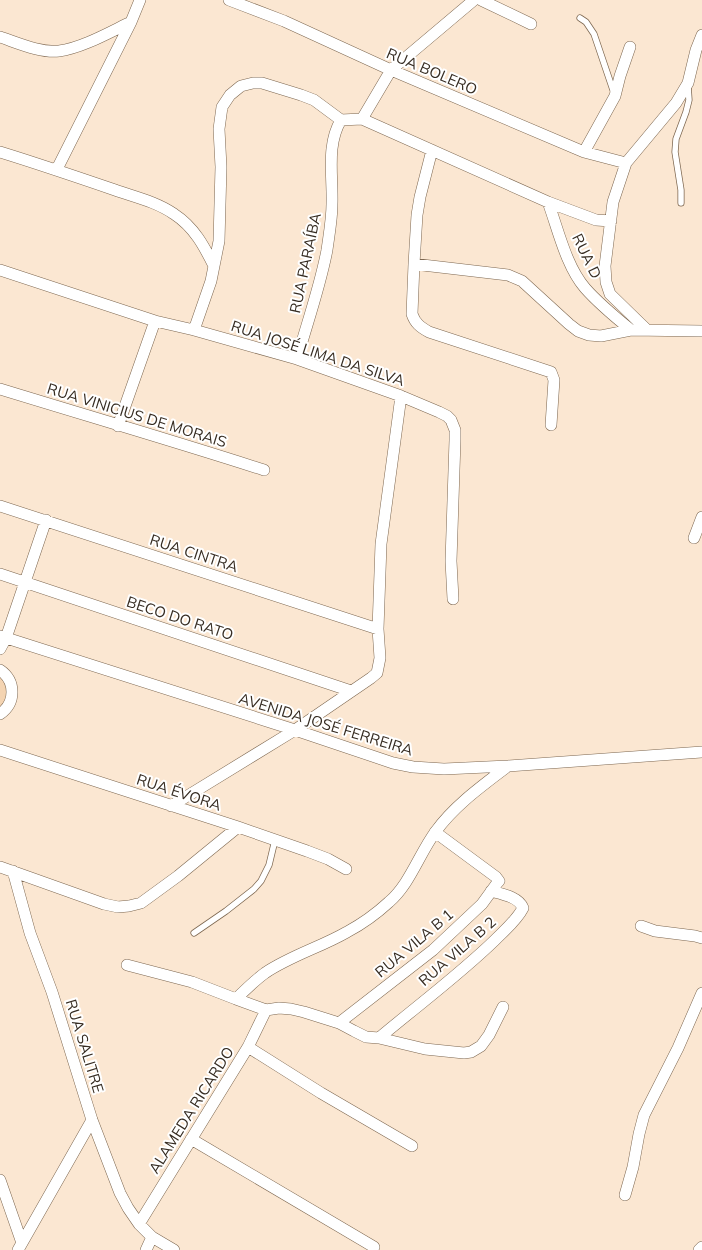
<svg xmlns="http://www.w3.org/2000/svg" width="702" height="1250" font-family="Mulish,sans-serif">
<rect width="100%" height="100%" fill="#fbe7d2"/>
<path fill="#f4d4b2" d="M0,676C11,690 9,695 0,710Z"/>
<g fill="none" stroke-linecap="round" stroke-linejoin="round">
<g stroke="#7d6750" stroke-width="7">
<path id="service" d="M580,18L586,22L594,34L614,93
M681,203V190L675,152L676,139L686,112L689,100L688,86
M194,933L226,911L254,889L261,881L269,865L275,840"/>
</g>
<g stroke="#7d6750" stroke-width="12">
<path id="minor" d="M229,0L284,21L391,70L584,152L626,163
M481,0L531,24
M0,37C18,43 40,53 59,51C82,48 110,32 131,22
M362,119L548,202L596,220L611,221
M432,150L420,197L417,215L414,264L508,275L522,281L569,324L578,331L589,335L601,336L631,330L702,331
M0,152C39,164 77,177 115,190C135,197 157,202 174,214C194,227 204,246 214,266
M584,152L615,96L620,76L630,47
M57,169L131,22L140,0
M548,202C558,229 566,266 585,288C599,304 615,317 631,330
M414,264L412,314C415,323 420,327 429,332L551,372L554,380L551,425
M0,270L155,321L194,330L297,359L401,396L439,412L447,416L451,420L455,430V440L451,561L453,599
M194,330L211,281L219,241L221,167L219,129L222,107L230,95L241,86L253,83H262L301,95L314,100L341,120
M647,330L610,294L606,282L605,266L613,202L626,163L676,103L688,83L696,50L702,35
M297,359C307,323 320,287 327,250C329,235 332,219 332,204C333,176 326,145 341,120L362,119L391,70L474,0
M0,389C88,416 177,442 264,470
M118,426L155,321
M0,506L378,629
M694,538L702,517
M0,574L351,691
M0,636L295,730L393,763L413,767L444,769L508,766L702,752
M0,649L6,638L46,520
M0,670C16,681 16,703 0,714
M0,750L238,827L307,851L328,859L346,869
M171,806L295,730L371,678L377,673L380,658L378,629L381,544L401,396
M0,867L104,904L118,907L129,906L141,903L178,876L238,827
M13,871L30,933L52,992L92,1120L120,1193L128,1208L139,1224L152,1237L174,1250
M641,926L655,931L695,936L702,938
M127,965L192,982L236,999
M503,1007L489,1035L481,1046L471,1052L464,1053L425,1049L379,1038L366,1037L354,1031L339,1023L304,1012L291,1009L279,1008L266,1010L236,999C245,990 254,981 265,973C290,956 321,947 347,932C362,924 376,914 389,902C410,884 419,854 436,831C455,805 482,786 508,766
M339,1023L433,950L482,904L498,882L499,881L496,877L435,832
M379,1038C417,1006 459,975 495,940C505,930 517,920 523,908C519,897 502,894 491,891
M248,1047L321,1093L412,1146
M191,1139L374,1247
M0,1180L22,1243
M625,1195L633,1167L639,1134L644,1115L678,1048L702,993
M139,1224L248,1047L266,1010
M18,1250L92,1120
M146,1250L152,1237
M699,1250L702,1247"/>
</g>
<use href="#service" stroke="#fff" stroke-width="5.5"/>
<use href="#minor" stroke="#fff" stroke-width="11"/>
</g>
<g text-anchor="middle" dominant-baseline="central" stroke-width="4" stroke-linejoin="round" paint-order="stroke">
<g font-size="15" fill="#362c22" stroke="#fff">
<text transform="translate(432 71) rotate(23)">RUA BOLERO</text>
<text transform="translate(587 256) rotate(64)">RUA D</text>
<text transform="translate(305 263) rotate(-78)">RUA PARAÍBA</text>
<text transform="translate(318 353) rotate(18)">RUA JOSÉ LIMA DA SILVA</text>
<text transform="translate(137 415) rotate(17)">RUA VINICIUS DE MORAIS</text>
<text transform="translate(194 553) rotate(18)">RUA CINTRA</text>
<text transform="translate(180 618) rotate(18)">BECO DO RATO</text>
<text transform="translate(326 724) rotate(17)">AVENIDA JOSÉ FERREIRA</text>
<text transform="translate(179 792) rotate(18)">RUA ÉVORA</text>
<text transform="translate(414 943) rotate(-40)">RUA VILA B 1</text>
<text transform="translate(457 951) rotate(-41)">RUA VILA B 2</text>
<text transform="translate(85 1046) rotate(73)">RUA SALITRE</text>
<text transform="translate(191 1110) rotate(-58)">ALAMEDA RICARDO</text>
</g>
</g>
</svg>
